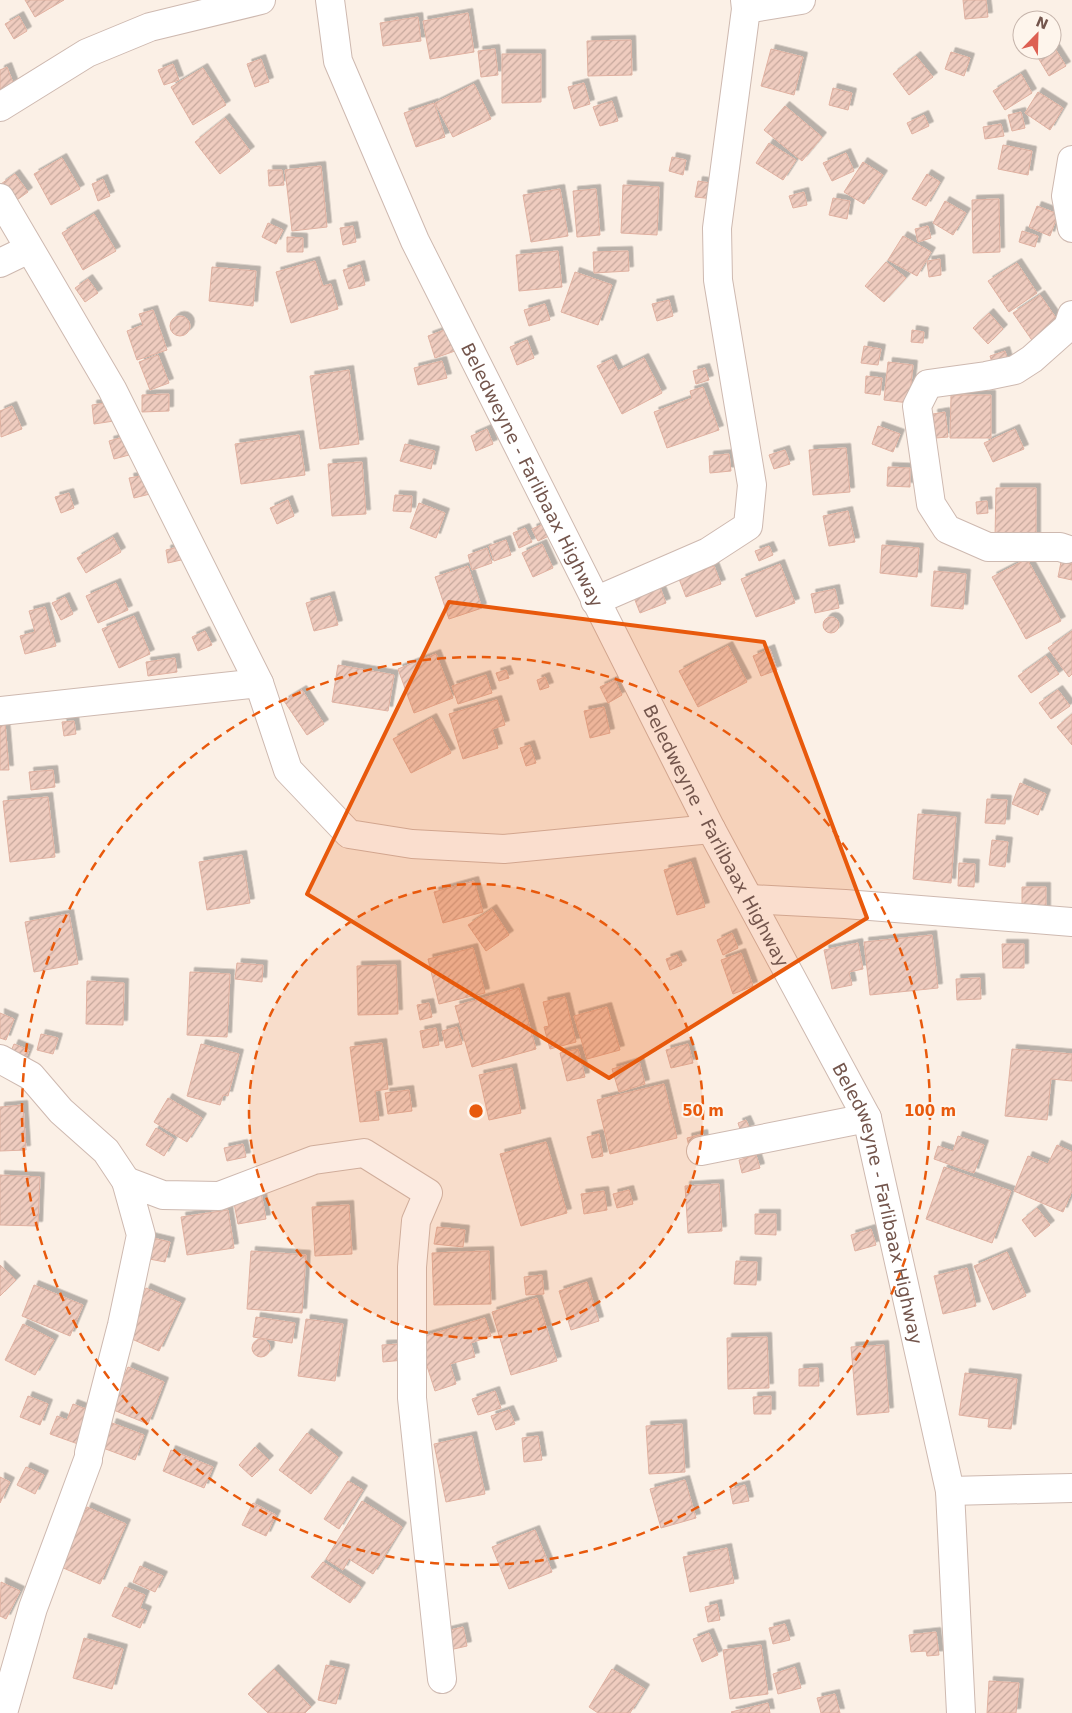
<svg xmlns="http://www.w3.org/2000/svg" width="1072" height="1713" font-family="'DejaVu Sans',sans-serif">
<defs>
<pattern id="building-hatch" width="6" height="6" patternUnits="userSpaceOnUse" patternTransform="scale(1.25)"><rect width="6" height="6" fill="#efccbf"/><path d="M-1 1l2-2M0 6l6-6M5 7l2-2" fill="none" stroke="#c6a89d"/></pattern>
<filter id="shadow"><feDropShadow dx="4.5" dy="-4.5" stdDeviation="0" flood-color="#0004"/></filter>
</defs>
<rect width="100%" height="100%" fill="#fbf0e6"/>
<path fill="url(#building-hatch)" stroke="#e0b1a1" filter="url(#shadow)" d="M25,0H64L35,17Z
M963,0H986L988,17L965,19Z
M468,13L474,52L430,59L423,21Z
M19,16L27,31L14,39L5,24Z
M418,17L421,41L383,46L380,23Z
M631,40L632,75L588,76L587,41Z
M1052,44L1066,66L1049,76L1034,51L1052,50Z
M495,49L498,75L481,77L478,51Z
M771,49L803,57L794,95L761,86Z
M951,52L970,58L964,76L945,69Z
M502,54H541V102L502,103Z
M916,56L933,77L909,95L893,74Z
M261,59L269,82L255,87L247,64Z
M173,64L179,80L164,85L158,70Z
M7,67L15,88L0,94V70Z
M203,68L226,105L193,125L171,87Z
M1021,74L1032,93L1005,110L993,91Z
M584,83L590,104L574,109L568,87Z
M474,84L491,119L453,137L435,103Z
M833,88L852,93L848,110L829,105Z
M1038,92L1063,108L1050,130L1025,113Z
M612,101L618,121L600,126L593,107Z
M434,103L445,137L416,147L404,113Z
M785,106L822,137L802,161L764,130Z
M1021,112L1025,128L1012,131L1008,115Z
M924,115L929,126L912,134L907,123Z
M225,118L250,151L220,174L195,142Z
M1001,124L1004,136L985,139L983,127Z
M769,143L796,160L783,180L756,163Z
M1003,145L1032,151L1028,175L998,169Z
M846,153L854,171L832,181L823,163Z
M672,157L686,160L683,175L669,171Z
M62,158L80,189L51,205L34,174Z
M863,162L883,175L864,204L844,192Z
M321,166L327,227L292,231L285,170Z
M268,170H282L284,185L269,186Z
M15,174L28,192L14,202L1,184Z
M927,174L940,182L926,206L912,199Z
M103,179L110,196L98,201L92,184Z
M698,181L716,184L714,199L695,197Z
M623,185L659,187L657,235L621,233Z
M560,189L568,236L531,242L523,195Z
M596,189L600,235L577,237L573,191Z
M804,192L807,205L793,208L789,196Z
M833,198L850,201L847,219L829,215Z
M999,199L1000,252L973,253L972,200Z
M945,201L966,213L953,235L933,223Z
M1037,206L1058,214L1050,236L1029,227Z
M94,214L116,251L83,270L62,233Z
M268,223L283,230L276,244L262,237Z
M353,226L356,242L343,245L340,228Z
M928,226L931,238L918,242L915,229Z
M1022,231L1038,236L1035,247L1019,242Z
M903,236L931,252L917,276L888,260Z
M287,237L303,238V252H287Z
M558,251L562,287L519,291L516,255Z
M628,251L629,271L594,273L593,252Z
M940,259L941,275L929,277L927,261Z
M315,261L323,286L331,284L338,309L291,323L276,272Z
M886,262L906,278L884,302L865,286Z
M1017,263L1037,293L1009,312L988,281Z
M360,265L365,285L349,289L343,270Z
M212,267L256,271L253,306L209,301Z
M575,272L612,285L598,325L561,312Z
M88,279L98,293L85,302L75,288Z
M1040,295L1063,328L1036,346L1013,313Z
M669,300L673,316L657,321L652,304Z
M545,304L550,320L529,326L524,310Z
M153,310L167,350L137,360L127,331L143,325L139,314Z
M989,313L1003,329L988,344L973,328Z
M170 326a10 10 0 1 1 20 0a10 10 0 1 1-20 0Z
M447,329L455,351L435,358L428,336Z
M912,330L924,332L923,343L911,342Z
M527,340L534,358L517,365L510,347Z
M864,346L881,349L878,365L861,363Z
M1005,351L1010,367L995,372L990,356Z
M158,355L169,383L150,390L139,362Z
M644,358L662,393L622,414L597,366L612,359L618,371Z
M442,361L447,378L418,385L414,368Z
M888,362L913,365L909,403L884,400Z
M705,368L709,380L696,384L693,371Z
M349,370L359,444L320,449L310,376Z
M866,376L882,378L880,395L865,393Z
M703,387L719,430L667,448L654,412L692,398L690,391Z
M169,394V411L142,412V395Z
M951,395H991V438H950Z
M112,402L114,421L94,424L92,405Z
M12,406L22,429L1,437L0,411Z
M945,412L948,437L936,438L933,414Z
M878,426L900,434L893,452L872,444Z
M487,429L493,444L476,451L471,436Z
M1015,429L1024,449L993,462L984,443Z
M299,435L305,475L241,484L235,444Z
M123,437L129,455L114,459L109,441Z
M405,444L435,451L431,469L400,461Z
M846,448L850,492L813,495L809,450Z
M785,450L790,464L774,469L769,455Z
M729,454L731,471L710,473L709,456Z
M362,462L366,514L332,516L328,464Z
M888,467L910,468V487L887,486Z
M146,475L150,494L134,498L129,478Z
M996,488H1036V537H995Z
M69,493L74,508L61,513L55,497Z
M395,495L412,496L411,512L393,511Z
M288,500L294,516L277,524L270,508Z
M987,501L988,513L977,514L976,502Z
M419,503L445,513L436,538L410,528Z
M848,511L855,542L829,546L823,516Z
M543,524L549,536L538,541L532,529Z
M525,528L532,542L519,548L513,533Z
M113,537L121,552L86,573L77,558Z
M506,540L511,555L494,561L489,546Z
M542,544L553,568L533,577L522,553Z
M882,545L919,548L917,577L880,573Z
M769,546L773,555L759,561L755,551Z
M178,547L181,560L168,563L166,550Z
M487,548L492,563L472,570L468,555Z
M1027,559L1061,621L1026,639L992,577Z
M1061,562L1072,564V580L1058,577Z
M780,564L795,603L756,617L741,579Z
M468,566L482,608L449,619L435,577Z
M714,566L721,584L686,597L679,579Z
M934,571L966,574L963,609L931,606Z
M116,583L128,610L98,623L86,596Z
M659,585L666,603L640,613L633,595Z
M835,589L839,608L815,613L811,594Z
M330,596L338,625L314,631L306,603Z
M65,597L73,614L61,620L52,603Z
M45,607L56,646L25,654L20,636L35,632L29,611Z
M134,616L150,654L119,668L102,629Z
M823 625a8 8 0 1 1 16 0a8 8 0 1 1-16 0Z
M205,631L212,645L198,651L192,637Z
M1072,631V674L1069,677L1048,648Z
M728,646L747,682L698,707L679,671Z
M770,649L777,670L761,676L753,656Z
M436,654L453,698L414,713L398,669Z
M1046,656L1059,674L1031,693L1018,676Z
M175,658L177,672L148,676L146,662Z
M338,665L394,675L388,711L332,702Z
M506,670L509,678L499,681L496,673Z
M486,675L492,693L458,704L452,686Z
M545,677L549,687L540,690L537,680Z
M615,680L622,695L608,703L600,687Z
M302,690L324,724L307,735L284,701Z
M1058,690L1070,706L1051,719L1039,703Z
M497,700L505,725L492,729L498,748L463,759L449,714Z
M604,707L610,733L590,738L584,711Z
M1072,714V745L1057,727Z
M432,718L451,753L411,773L393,739Z
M74,721L76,734L64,736L62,722Z
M0,723H5L9,770H0Z
M530,745L536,763L526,766L520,748Z
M53,770L55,787L31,790L29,772Z
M1020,783L1046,794L1038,815L1012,804Z
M48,797L55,857L10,862L3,801Z
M987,799L1007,800L1005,824L985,823Z
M918,814L956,817L951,883L913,879Z
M992,840L1008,842L1005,867L989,865Z
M242,855L250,903L207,910L199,862Z
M691,862L705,907L677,915L664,870Z
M959,863L975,864L974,887L958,886Z
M474,881L483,912L443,923L434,892Z
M1022,887H1046V911L1022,910Z
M492,909L509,935L486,951L468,925Z
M69,914L78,964L34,972L25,922Z
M732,933L738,948L723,955L717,940Z
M932,935L938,988L870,995L864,942Z
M858,943L863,969L849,972L852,985L832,989L824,950Z
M1002,944H1024V968H1003Z
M473,948L485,993L439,1004L428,959Z
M741,953L753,986L733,994L721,960Z
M677,955L682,965L670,970L666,959Z
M237,963L263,965L262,982L235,979Z
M396,965L398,1014L358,1015L357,966Z
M190,972L230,974L227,1037L187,1035Z
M980,978L981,999L957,1000L956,979Z
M87,981L124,983L123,1025L86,1024Z
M519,988L536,1049L472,1067L455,1006Z
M565,997L576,1042L550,1049L544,1027L549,1026L543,1002Z
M429,1003L432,1017L420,1020L417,1005Z
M607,1007L620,1050L587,1059L574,1016Z
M0,1013L14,1019L6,1040L0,1038Z
M457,1027L462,1044L446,1048L442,1031Z
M436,1028L439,1045L423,1048L420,1031Z
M41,1034L58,1038L53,1054L37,1050Z
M382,1043L388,1089L375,1091L379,1120L360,1122L350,1047Z
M14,1044L29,1050L23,1065L8,1058Z
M201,1044L239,1054L228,1096L223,1095L220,1105L187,1096Z
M688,1044L693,1063L671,1068L666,1050Z
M578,1049L585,1077L567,1081L560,1053Z
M1012,1049L1072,1054V1081L1051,1079L1047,1120L1005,1116Z
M639,1061L645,1084L619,1092L612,1069Z
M512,1068L521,1113L489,1120L479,1075Z
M664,1084L677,1138L610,1154L597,1100Z
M409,1090L412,1111L388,1114L385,1093Z
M168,1098L202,1118L187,1142L154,1122Z
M23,1105L26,1150L0,1151V1107Z
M746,1120L750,1129L741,1132L738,1123Z
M156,1128L174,1139L164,1156L146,1145Z
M599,1134L603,1156L592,1158L587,1137Z
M703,1134L705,1148L690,1151L687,1138Z
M958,1136L984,1145L974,1173L934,1159L938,1146L953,1151Z
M546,1142L567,1213L521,1226L500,1154Z
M243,1144L246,1157L227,1161L224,1148Z
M1057,1145L1072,1152V1191L1063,1212L1014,1191L1028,1156L1048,1164Z
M756,1155L760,1168L742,1173L739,1160Z
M944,1167L1011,1191L992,1243L926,1219Z
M0,1175L40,1177L38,1226L0,1225Z
M719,1184L722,1231L688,1233L685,1186Z
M629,1190L633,1204L617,1208L613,1194Z
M604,1191L607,1210L584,1214L581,1194Z
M261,1193L266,1219L238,1224L233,1198Z
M349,1205L352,1254L315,1256L312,1207Z
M1037,1208L1050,1225L1035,1237L1022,1220Z
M228,1210L234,1248L187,1255L181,1217Z
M755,1214H776V1235L755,1234Z
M437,1227L465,1230L463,1247L434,1244Z
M871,1229L876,1245L855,1251L851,1235Z
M149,1237L170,1242L165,1262L144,1258Z
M251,1251L306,1255L302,1313L247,1309Z
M489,1251L491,1304L434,1305L432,1253Z
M1007,1252L1026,1296L993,1310L974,1266Z
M736,1261L757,1262L756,1285L734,1284Z
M0,1265L16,1280L0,1296Z
M967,1268L976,1306L943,1314L934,1276Z
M542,1275L544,1294L526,1295L524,1277Z
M587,1282L599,1321L571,1330L559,1291Z
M34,1285L83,1305L70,1336L22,1316Z
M146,1288L181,1303L159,1351L125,1336Z
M537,1298L557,1361L511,1375L492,1312Z
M256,1317L295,1323L292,1343L253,1337Z
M485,1318L491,1336L471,1343L475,1357L450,1364L456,1384L435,1391L418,1338Z
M306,1319L343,1324L335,1381L298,1376Z
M23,1324L54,1340L35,1375L5,1360Z
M767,1337L769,1388L728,1389L727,1338Z
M252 1348a9 9 0 1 1 18 0a9 9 0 1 1-18 0Z
M402,1344L404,1360L383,1362L382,1345Z
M884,1345L889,1412L857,1415L851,1347Z
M128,1367L164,1382L148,1424L111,1409Z
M818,1368L819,1386H799V1369Z
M965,1373L1017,1379L1011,1429L988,1427L989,1419L959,1415Z
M495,1391L501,1408L478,1415L472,1399Z
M28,1396L48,1404L40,1425L20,1417Z
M771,1396V1414H754L753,1397Z
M73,1404L91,1411L78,1444L50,1434L57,1416L67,1420Z
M509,1410L515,1424L496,1430L491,1416Z
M112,1423L144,1435L135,1460L103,1448Z
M682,1424L685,1472L649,1474L646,1426Z
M307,1433L338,1457L311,1494L279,1470Z
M472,1436L485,1494L446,1502L434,1444Z
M538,1436L542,1460L524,1462L522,1438Z
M255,1447L269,1460L252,1477L239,1465Z
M171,1450L213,1467L204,1488L163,1471Z
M26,1467L44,1475L35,1494L17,1485Z
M0,1477L10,1482L0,1503Z
M685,1480L696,1518L661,1528L650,1489Z
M348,1481L363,1490L339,1529L324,1519Z
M745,1485L749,1501L733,1504L730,1489Z
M362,1501L402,1527L373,1574L349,1559L343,1570L326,1559Z
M253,1503L276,1515L266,1536L242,1525Z
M87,1507L126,1524L100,1584L61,1567Z
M535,1530L552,1572L509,1589L492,1547Z
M727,1548L734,1583L690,1592L683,1557Z
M323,1562L361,1587L350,1603L311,1577Z
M140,1566L163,1576L155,1592L133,1582Z
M1,1582L20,1591L6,1619L0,1616Z
M125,1587L145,1595L140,1608L147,1611L140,1628L112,1616Z
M717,1604L720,1620L708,1622L705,1607Z
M785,1624L790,1640L773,1644L769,1628Z
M463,1627L467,1646L445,1651L442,1632Z
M936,1632L939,1655L927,1656L926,1651L911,1652L909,1635Z
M709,1633L718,1655L702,1662L693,1639Z
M84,1638L123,1649L112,1689L73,1678Z
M761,1645L768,1694L730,1699L723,1650Z
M326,1665L345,1669L336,1704L318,1700Z
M795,1667L801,1688L778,1694L773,1674Z
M274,1669L311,1707L305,1713H268L248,1694Z
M612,1669L645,1689L630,1713H598L589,1707Z
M989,1681L1019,1683L1016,1713H987Z
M835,1694L840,1713H821L817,1698Z
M768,1703L770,1713H732L731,1712Z"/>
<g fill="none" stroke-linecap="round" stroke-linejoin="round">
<g stroke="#ceb9b0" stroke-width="30">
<g id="minor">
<path id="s1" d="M330,0L338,61L415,241L711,829L867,1118L950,1491L961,1713"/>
<path d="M746,9L801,0"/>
<path d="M0,107L87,53L150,27L261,0"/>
<path d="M1072,160L1066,196L1072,228"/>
<path d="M0,198L112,389L259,683"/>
<path d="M0,263L29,249"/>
<path d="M1066,549L1060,547H988L947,529L931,504L917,406L928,384L986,376L1015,370L1032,359L1068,327L1072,315"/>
<path d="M595,601L708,552L748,526L752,485L718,280L717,228L746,9L745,0"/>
<path d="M0,711L259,683L288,770L349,834L412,844L504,849L711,829"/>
<path d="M750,899L845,904L1072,922"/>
<path d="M0,1059L31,1076L61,1111L106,1151L126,1181"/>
<path d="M701,1151L867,1118"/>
<path d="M89,1453L122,1325L141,1235L126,1181L163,1195L219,1196L314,1160L364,1153L428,1193L416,1221L412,1267V1398L442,1679"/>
<path d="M950,1491L1072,1488"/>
<path d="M3,1713L33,1608L88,1460"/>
</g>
</g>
<use href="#minor" stroke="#fff" stroke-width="28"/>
</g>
<path fill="#e8590c" fill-opacity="0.2" stroke="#e8590c" stroke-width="4" stroke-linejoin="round" d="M449,602L764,642L867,918L609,1078L307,894Z"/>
<circle cx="476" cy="1111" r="227" fill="#e8590c" fill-opacity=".12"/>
<g fill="none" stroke="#e8590c" stroke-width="2.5" stroke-dasharray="9 6">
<circle cx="476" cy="1111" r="227"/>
<circle cx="476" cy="1111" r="454"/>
</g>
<g text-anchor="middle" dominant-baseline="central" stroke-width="4" stroke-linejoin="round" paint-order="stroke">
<g font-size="18" fill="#73554c" stroke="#fef5ec">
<text stroke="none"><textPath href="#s1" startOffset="519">Beledweyne - Farlibaax Highway</textPath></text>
<text stroke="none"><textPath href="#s1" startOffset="924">Beledweyne - Farlibaax Highway</textPath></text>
<text stroke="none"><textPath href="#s1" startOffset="1329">Beledweyne - Farlibaax Highway</textPath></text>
</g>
</g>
<circle cx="476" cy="1111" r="8" fill="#e8590c" stroke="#fef5ec" stroke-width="2.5"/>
<g font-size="15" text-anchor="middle" font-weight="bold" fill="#e8590c" stroke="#fef5ec" stroke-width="4" stroke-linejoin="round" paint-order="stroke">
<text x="703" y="1116">50 m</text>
<text x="930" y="1116">100 m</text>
</g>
<g transform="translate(1037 35) rotate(23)"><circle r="24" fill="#fef5ec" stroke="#c6b5ac"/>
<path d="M0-4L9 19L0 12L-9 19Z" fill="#dd6053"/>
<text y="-8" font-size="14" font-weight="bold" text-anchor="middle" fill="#73554c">N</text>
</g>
</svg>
